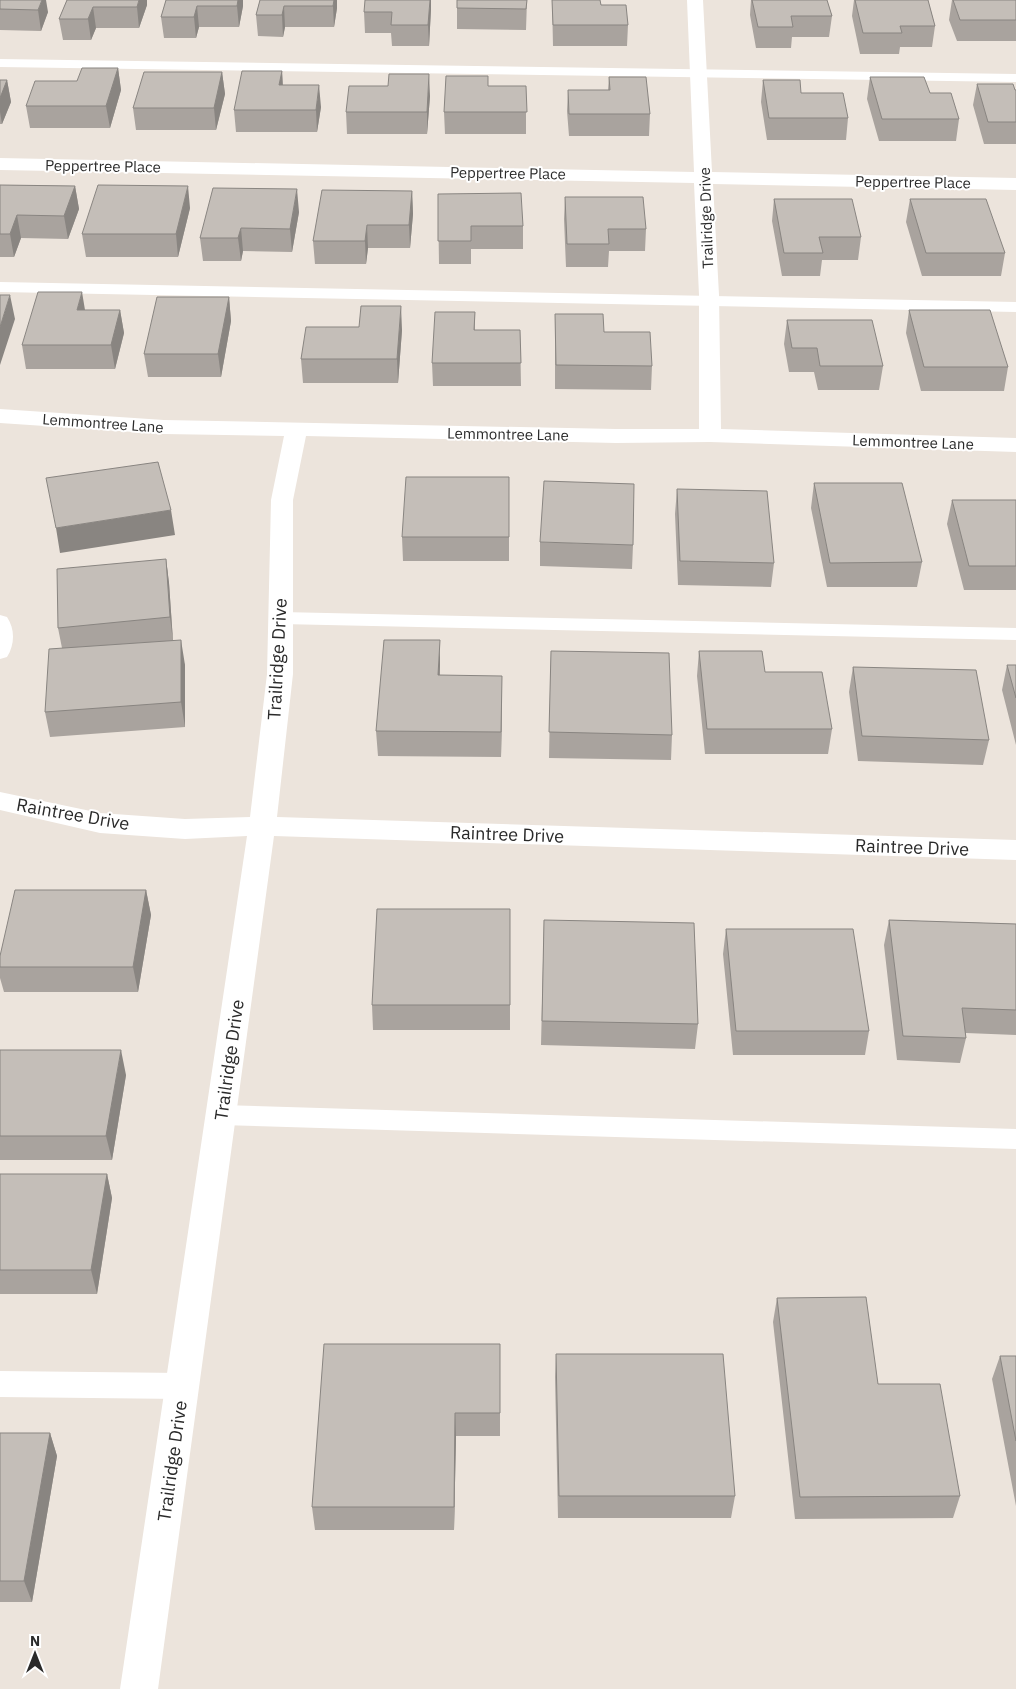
<svg xmlns="http://www.w3.org/2000/svg" width="1016" height="1689" font-family="'IBM Plex Sans',sans-serif">
<rect width="100%" height="100%" fill="#ece4dc"/>
<g fill="none" stroke-linecap="round" stroke-linejoin="round">
<path fill="#fff" fill-rule="evenodd" d="M0,59L1016,74V82L0,67Z
M0,282L1016,302V312L0,292Z
M281,612L1016,628V640L281,624L274,622L271,618L274,614Z
M0,615L7,617C15,629 15,644 7,657L0,659Z
M221,1105L1016,1129V1149L221,1125L212,1122L208,1115L212,1108Z
M0,1371L182,1373L192,1377L196,1386L192,1395L182,1399L0,1397Z"/>
<path fill="#fff" fill-rule="evenodd" d="M687,0H703L712,172L1016,178V190L713,184L719,295L721,429L1016,438V452L710,442L616,443L306,436L293,500V674L277,817L1016,840V860L274,836L158,1689H120L247,836L185,839L100,833L0,810V792L100,813L185,819L250,817L267,674L271,500L284,436L164,434L0,423V409L164,420L616,429H699V295L694,183L0,170V158L694,172Z"/>
</g>
<path fill="#a9a39e" d="M0,0L48,12L41,31L0,30Z
M67,0L147,5L139,28H96L91,40H63L59,19Z
M166,0H243V6L239,27H199L196,38H164L161,17Z
M260,0H337V8L334,27H285L283,37L258,36L256,15Z
M527,0L526,30L457,29V8Z
M552,0H600L601,5L628,25L627,46H553Z
M751,0H827L832,16L829,37H792L791,48H756L750,15Z
M854,0H928L935,26L932,47H900L899,54H860L852,16Z
M952,0H1016V41H957L949,20Z
M431,9L429,46H392L391,33H365L364,12Z
M118,68L121,90L110,128H30L26,106L77,81Z
M282,71L283,85L321,107L317,132H236L234,110Z
M222,72L225,94L216,130H136L133,108Z
M609,77L650,114L649,136H569L567,111L568,90H608Z
M870,77L930,93L959,119L956,141H879L867,99Z
M0,80H7L11,102L2,124H0Z
M763,80L801,93L848,118L846,140H767L761,102Z
M977,84L1016,90V144H984L973,105Z
M488,86H526V134H445L444,112Z
M430,96L427,134H347L346,112Z
M0,185L75,186L79,209L68,239L21,238L14,257H0Z
M412,191L413,214L410,248H368L366,264H315L313,241Z
M438,194L523,226V249H471V264H439Z
M565,197L646,229L645,251H609L608,267H566L564,219Z
M774,199L861,237L858,260H822L820,276H782L772,221Z
M910,199L1005,253L1001,276H922L906,222Z
M190,208L178,257H86L82,234Z
M299,212L292,252L243,251L241,261H203L200,238Z
M229,297L231,321L221,377H148L144,354Z
M85,310H120L124,333L115,369H26L22,345Z
M909,310L1008,367L1004,391H921L906,333Z
M475,312V330H520L521,386H433L432,363Z
M555,314L604,332L652,366L651,390L555,389Z
M787,320L883,366L879,390H818L814,372H789L784,344Z
M402,330L398,383H303L301,359Z
M509,477V561H403L402,537Z
M814,483L922,562L917,587H827L811,508Z
M677,489L774,563L771,587L678,585L675,514Z
M952,500H1016V590H964L947,524Z
M540,542L633,545L632,569L540,566Z
M166,559L169,583L173,640L185,665V727L50,737L45,712L62,648L58,628Z
M551,651L672,735L671,760L549,758Z
M699,651L765,672L832,729L828,754H705L697,676Z
M440,665V675L502,700L501,757L378,756L376,731Z
M1007,665H1016V745L1002,690Z
M853,667L989,740L983,765L858,761L849,692Z
M146,890L151,915L138,992H4L0,978V956Z
M510,909V1030H373L372,1005Z
M544,920L698,1024L695,1049L541,1045Z
M889,920L1016,924V1035L966,1033V1038L960,1063L897,1060L884,945Z
M726,929L869,1031L865,1055H733L723,954Z
M0,1050L126,1075L112,1160H0Z
M0,1174H107L112,1198L97,1294H0Z
M777,1298L878,1384L960,1496L953,1518L795,1519L773,1322Z
M500,1344V1436H456L454,1530H315L312,1507Z
M556,1354L735,1496L731,1518H558L555,1377Z
M1000,1356H1016V1506L992,1379Z
M0,1433H50L57,1456L32,1602H0Z"/>
<path fill="#898581" d="M42,0H46L48,12L41,31L38,10Z
M139,0H147V5L139,28L137,7Z
M238,0H243V6L239,27L237,6Z
M334,0H337V8L334,27L333,6Z
M430,0H431V9L429,46L428,25Z
M197,6L199,27L196,38L194,17Z
M284,6L285,27L283,37L282,15Z
M93,7L96,28L91,40L88,19Z
M118,68L121,90L110,128L106,106Z
M282,71L283,93L279,85Z
M222,72L225,94L216,130L214,108Z
M429,74L430,96L427,134V112Z
M7,80L11,102L2,124L0,112V98Z
M319,85L321,107L317,132L316,110Z
M75,186L79,209L68,239L64,216Z
M188,186L190,208L178,257L176,234Z
M297,189L299,212L292,252L290,229Z
M412,191L413,214L410,248L409,225Z
M17,215L21,238L14,257L10,234Z
M367,225L368,248L366,264L365,241Z
M241,228L243,251L241,261L238,238Z
M82,292L86,316L77,310Z
M10,295L15,319L0,365V327Z
M229,297L231,321L221,377L218,354Z
M401,306L402,330L398,383L397,359Z
M120,310L124,333L115,369L111,345Z
M171,510L175,535L60,553L56,528Z
M166,559L169,583L173,642L170,617Z
M181,640L185,665V727L181,702Z
M440,640V665L438,700V675Z
M502,676V700L501,757V732Z
M146,890L151,915L138,992L133,967Z
M121,1050L126,1075L112,1160L106,1136Z
M107,1174L112,1198L97,1294L91,1270Z
M455,1413L456,1436L454,1530V1507Z
M50,1433L57,1456L32,1602L24,1581Z"/>
<path fill="#c4beb8" stroke="#898581" d="M0,0H42L38,10L0,9Z
M67,0H139L137,7H93L88,19H59Z
M166,0H238L237,6H197L194,17H161Z
M260,0H334L333,6H284L282,15H256Z
M365,0H430L428,25H391L392,12H364Z
M457,0H527L526,9L457,8Z
M552,0H600L601,5H626L628,25H553Z
M752,0H827L832,16H791L793,27H758Z
M855,0H928L935,26H900L902,33H863Z
M953,0H1016V20H960Z
M82,68H118L106,106H26L35,81H77Z
M242,71H282L279,85H319L316,110H234Z
M144,72H222L214,108H133Z
M389,74H429L427,112H346L349,86H388Z
M446,76H488V86H526L527,112H444Z
M609,77H646L650,114H569L568,90H610Z
M870,77H924L930,93H951L959,119H882Z
M0,80H7L0,98Z
M763,80H800L801,93H843L848,118H769Z
M977,84H1013L1015,90H1016V122H988Z
M0,185L75,186L64,216L17,215L10,234H0Z
M98,185L188,186L176,234H82Z
M213,188L297,189L290,229L241,228L238,238H200Z
M322,190L412,191L409,225H367L365,241H313Z
M521,193L523,226H471V241H438V194Z
M565,197H643L646,229H608L609,244H567Z
M774,199H852L861,237H819L823,253H784Z
M910,199H986L1005,253H926Z
M38,292H82L77,310H120L111,345H22Z
M0,295H10L0,327Z
M157,297H229L218,354H144Z
M361,306H401L397,359H301L306,327H359Z
M909,310H990L1008,367H924Z
M435,312H475L474,330H520L521,363H432Z
M555,314H603L604,332H650L652,366L556,365Z
M787,320H872L883,366H820L817,348H792Z
M158,462L171,510L56,528L46,478Z
M406,477H509V537H402Z
M544,481L634,484L633,545L540,542Z
M814,483H902L922,562L830,563Z
M677,489L767,491L774,563L680,561Z
M952,500H1016V566H969Z
M166,559L170,617L58,628L57,569Z
M181,640V702L45,712L49,649Z
M384,640H440L438,675L502,676L501,732L376,731Z
M551,651L669,653L672,735L549,732Z
M699,651H762L765,672H822L832,729H707Z
M1007,665H1016V698Z
M853,667L976,670L989,740L862,736Z
M15,890H146L133,967H0V956Z
M377,909H510V1005H372Z
M544,920L694,923L698,1024L542,1021Z
M889,920L1016,924V1010L962,1008L966,1038L903,1036Z
M726,929H853L869,1031H736Z
M0,1050H121L106,1136H0Z
M0,1174H107L91,1270H0Z
M866,1297L878,1384H940L960,1496L800,1497L777,1298Z
M324,1344H500V1413H455L454,1507H312Z
M556,1354H723L735,1496H559Z
M1000,1356H1016V1441Z
M0,1433H50L24,1581H0Z"/>
<g text-anchor="middle" dominant-baseline="central" stroke-width="4" stroke-linejoin="round" paint-order="stroke">
<g font-size="15" fill="#2a2a2a" stroke="#fff">
<text transform="translate(103 166) rotate(1)">Peppertree Place</text>
<text transform="translate(508 173) rotate(1)">Peppertree Place</text>
<text transform="translate(913 182) rotate(1)">Peppertree Place</text>
<text transform="translate(706 218) rotate(-92)">Trailridge Drive</text>
<text transform="translate(103 423) rotate(4)">Lemmontree Lane</text>
<text transform="translate(508 434) rotate(1)">Lemmontree Lane</text>
<text transform="translate(913 442) rotate(2)">Lemmontree Lane</text>
</g>
<g font-size="18" fill="#2a2a2a" stroke="#fff">
<text transform="translate(277 659) rotate(-87)">Trailridge Drive</text>
<text transform="translate(73 814) rotate(10)">Raintree Drive</text>
<text transform="translate(507 834) rotate(2)">Raintree Drive</text>
<text transform="translate(912 847) rotate(2)">Raintree Drive</text>
<text transform="translate(229 1060) rotate(-82)">Trailridge Drive</text>
<text transform="translate(172 1461) rotate(-82)">Trailridge Drive</text>
</g>
</g>
<g transform="translate(35 1654)" stroke="#ffffff" stroke-width="4" paint-order="stroke">
<path d="M0-4L9 19L0 12L-9 19Z" fill="#2a2a2a"/>
<text y="-8" font-size="14" font-weight="bold" text-anchor="middle" fill="#2a2a2a">N</text>
</g>
</svg>
